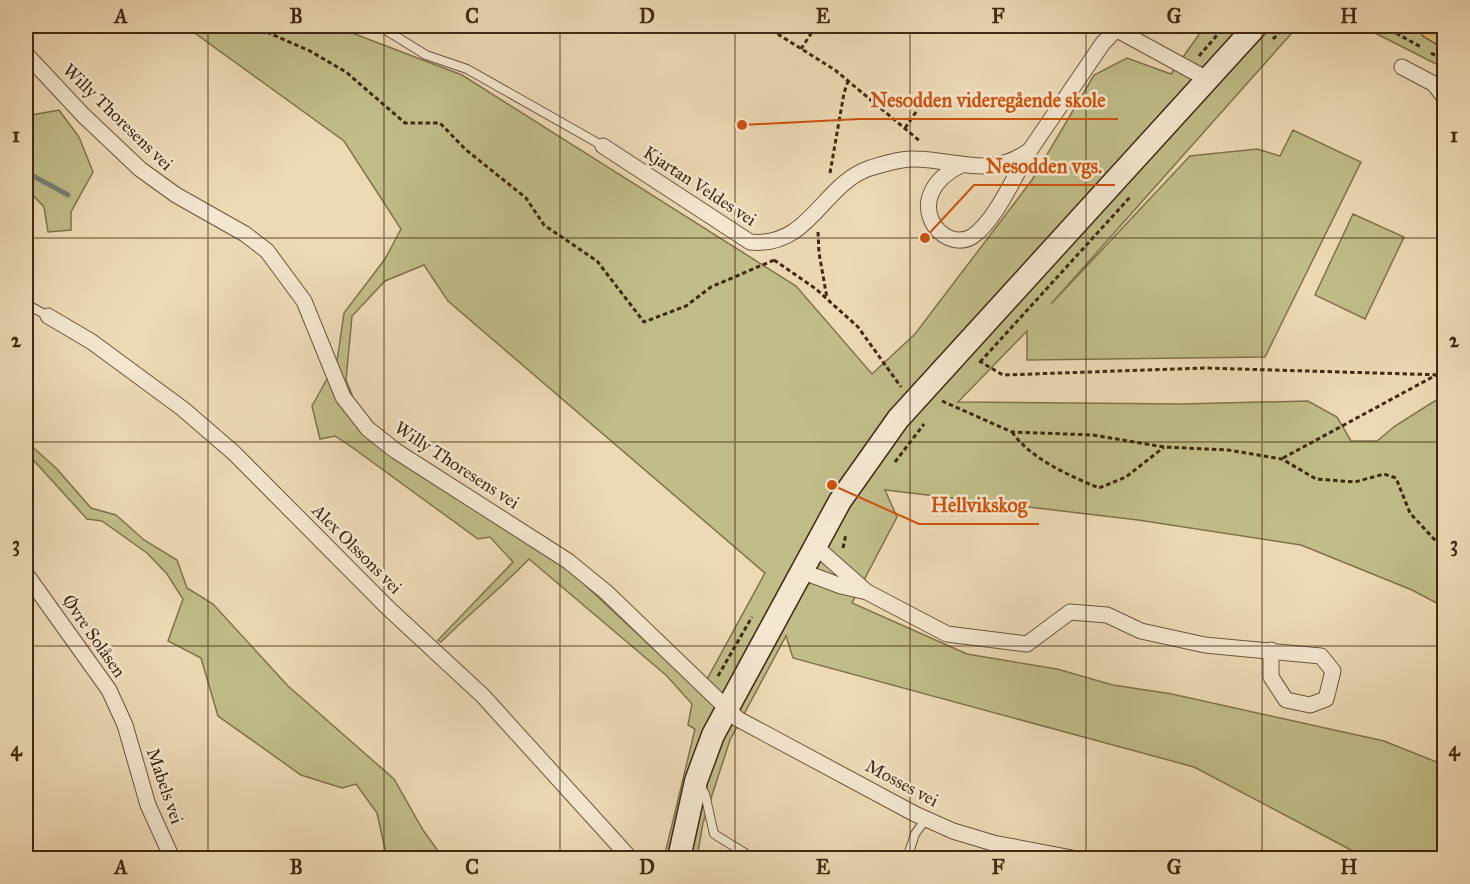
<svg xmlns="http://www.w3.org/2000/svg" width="1470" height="884" font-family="'IM FELL Great Primer',serif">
<rect width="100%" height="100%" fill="#eddab5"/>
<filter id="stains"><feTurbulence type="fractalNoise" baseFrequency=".00333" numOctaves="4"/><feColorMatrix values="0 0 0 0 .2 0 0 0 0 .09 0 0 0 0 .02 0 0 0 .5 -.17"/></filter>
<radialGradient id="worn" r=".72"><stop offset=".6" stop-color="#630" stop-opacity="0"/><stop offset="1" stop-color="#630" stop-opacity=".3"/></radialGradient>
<path fill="#c0bd88" stroke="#81724e" stroke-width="1.5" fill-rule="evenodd" d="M185,26H334L462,75L796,286L872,374L915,334L1032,180L1094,75L1127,58L1171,74L1205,26H1298L1051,304L1190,156L1257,149L1280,156L1293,130L1361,162L1265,357L1027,360V331L958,402L1181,404L1308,401L1337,417L1351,441H1377L1395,426L1444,395V607L1412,590L1301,545L1138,520L885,490L897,517L852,603L967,654L1057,669L1113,685L1172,694L1384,741L1444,765V858H1366L1194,767L793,658L786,636L730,740L703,823L697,858H664L695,729L688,725L692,704L667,676L529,559C501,588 470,613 441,642L438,640L513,562L490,537L478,539L353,448L335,436L320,439L312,406L337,361L344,313L385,259L401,229L344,141ZM424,265L448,301L765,573L700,692L569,570L370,439L346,380L352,316L385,281Z
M1360,26H1444V68L1371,31Z
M59,110L79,137L93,172L71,212V230L48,232L44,207L26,188V116Z
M1353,214L1404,237L1365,319L1315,295Z
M26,441L57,469L91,508L116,515L144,540L177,560L187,588L213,604L288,686L394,779L423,830L443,858H387L377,813L356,784L342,788L301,775L218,716L201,658L168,641L183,599L167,574L147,553L102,521L87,519L26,452Z"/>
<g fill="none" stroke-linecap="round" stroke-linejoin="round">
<path stroke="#768070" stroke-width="5" d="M26,172L68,195"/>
<g stroke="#6d543c" stroke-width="10">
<path id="lane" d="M373,26L384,29L426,55L467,69L603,146
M26,304L48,316
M701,787L705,794L714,834L753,858
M907,858L915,834L926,819
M993,858V843"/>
</g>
<g stroke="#6d543c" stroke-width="17">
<path id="street" d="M1110,26L1207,79
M26,54L83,115L140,169L176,195L245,234L267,251L304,301L343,397L368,429L396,451L568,561L606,592L738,719L915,814L953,831L993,843L1072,858
M1402,67L1434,84L1444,97
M603,146L750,242C810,248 822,184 870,168C884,164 901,158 915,159C959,160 991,179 1030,150L1103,43L1117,29
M961,165C897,197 942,256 973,236C994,222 1014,178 1027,155
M48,316L92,342L183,409L234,453L388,608L483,696L630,858
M815,546L867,592L947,634L1027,644L1070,612L1107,615L1141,631L1205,645L1321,656L1333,671L1326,699L1310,705L1286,700L1271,677V650
M801,571L841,586L867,592
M26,574L109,690L125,725L148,805L172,858"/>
</g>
<g stroke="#422813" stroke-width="25">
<path id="secondary" d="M679,858L696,781L713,735L840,501L898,419L1256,26"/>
</g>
<g stroke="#422813" stroke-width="28">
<path id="primary" d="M1432,26L1444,33"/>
</g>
<path stroke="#422813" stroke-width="3" stroke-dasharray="4.5 3" stroke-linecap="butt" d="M253,26L310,51L346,72L405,123H440L465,149L526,198L544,225L597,261L644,322L686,306L711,287L774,260
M765,26L835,70L921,142
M1383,26L1421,47
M1273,39L1286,26
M801,49L816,26
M1431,53L1444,60
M1199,56L1225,26
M905,128L927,96
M830,173L844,93L848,81
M818,232L819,253L827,298
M774,260L816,289L858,327L901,387
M979,361L1003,375L1204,368L1444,375
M980,362L1131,196
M942,401L1012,432L1093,435L1164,447L1228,450L1282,459L1316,479L1355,482L1384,474L1396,478L1410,513L1444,550
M1012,432C1031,459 1068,475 1099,488L1126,477L1164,447
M1283,458L1438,374
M895,462L924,424
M843,548L846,534
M718,676L752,617"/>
<use href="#lane" stroke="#f3e7cf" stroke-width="8"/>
<use href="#street" stroke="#f3e7cf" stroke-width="15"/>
<use href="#secondary" stroke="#f3e7cf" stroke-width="22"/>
<use href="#primary" stroke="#e6bd7a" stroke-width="26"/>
</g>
<path fill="none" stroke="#422813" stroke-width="1.5" stroke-opacity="0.55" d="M208,26V858M384,26V858M560,26V858M735,26V858M910,26V858M1086,26V858M1262,26V858M26,238H1444M26,442H1444M26,646H1444"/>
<g text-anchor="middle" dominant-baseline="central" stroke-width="5" stroke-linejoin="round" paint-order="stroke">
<g font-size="18" fill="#422813" stroke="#f3e7cf">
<text transform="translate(118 117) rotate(44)">Willy Thoresens vei</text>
<text transform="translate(700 186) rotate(33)">Kjartan Veldes vei</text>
<text transform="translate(457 465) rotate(33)">Willy Thoresens vei</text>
<text transform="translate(357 549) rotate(45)">Alex Olssons vei</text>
<text transform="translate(94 636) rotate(55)">Øvre Solåsen</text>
<text transform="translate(902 783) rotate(28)">Mosses vei</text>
<text transform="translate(165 786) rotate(71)">Mabels vei</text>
</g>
</g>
<path fill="none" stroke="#cf520d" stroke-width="2" d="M742 125L859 119H1118M925 238L974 185H1115M832 485L919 524H1039"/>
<g fill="#cf520d" stroke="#f3e7cf" stroke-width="2">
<circle cx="742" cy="125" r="6"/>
<circle cx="925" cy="238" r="6"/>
<circle cx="832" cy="485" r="6"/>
</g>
<g font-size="20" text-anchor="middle" font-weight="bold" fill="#cf520d" stroke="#f3e7cf" stroke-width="5" stroke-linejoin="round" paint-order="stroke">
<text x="988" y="107">Nesodden videregående skole</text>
<text x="1044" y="173">Nesodden vgs.</text>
<text x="979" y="512">Hellvikskog</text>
</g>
<rect width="1470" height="884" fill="none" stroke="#eddab5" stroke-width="66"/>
<rect x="33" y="33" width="1404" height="818" fill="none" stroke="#422813" stroke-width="2"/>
<g font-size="20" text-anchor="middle" font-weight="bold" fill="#422813">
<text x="121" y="23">A</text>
<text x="296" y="23">B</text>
<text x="472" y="23">C</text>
<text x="647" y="23">D</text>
<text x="823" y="23">E</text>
<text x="998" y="23">F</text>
<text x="1174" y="23">G</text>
<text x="1349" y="23">H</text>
<text x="16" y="142">1</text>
<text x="1454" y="142">1</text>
<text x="16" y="347">2</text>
<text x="1454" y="347">2</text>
<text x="16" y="551">3</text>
<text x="1454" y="551">3</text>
<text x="16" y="756">4</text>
<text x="1454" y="756">4</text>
<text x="121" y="874">A</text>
<text x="296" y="874">B</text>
<text x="472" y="874">C</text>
<text x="647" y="874">D</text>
<text x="823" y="874">E</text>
<text x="998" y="874">F</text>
<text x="1174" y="874">G</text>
<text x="1349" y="874">H</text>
</g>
<rect width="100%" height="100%" filter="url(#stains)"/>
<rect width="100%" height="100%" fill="url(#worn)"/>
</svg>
